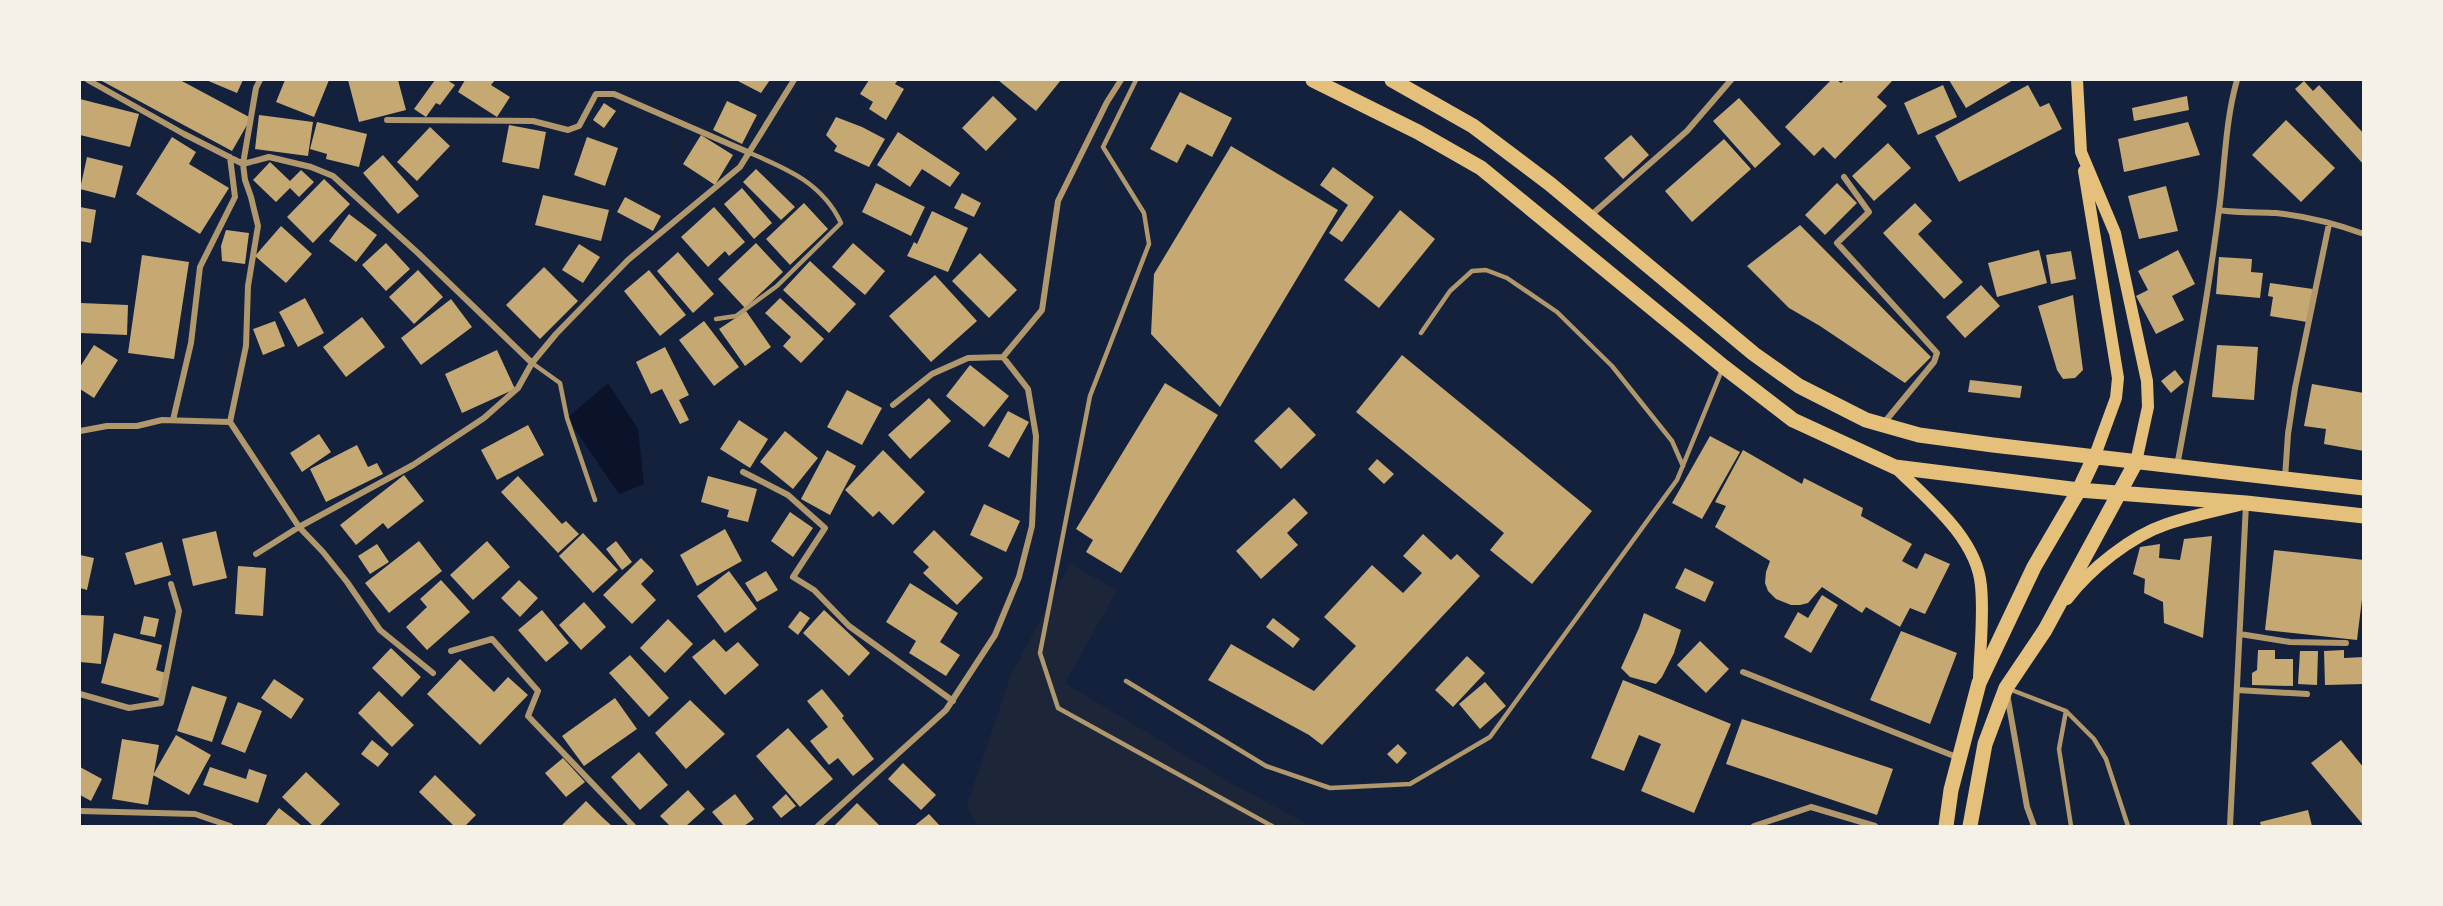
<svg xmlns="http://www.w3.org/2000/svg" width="2443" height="906" font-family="Mulish,sans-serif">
<rect width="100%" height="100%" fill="#14213d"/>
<path fill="#1d2539" d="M1070,564L1117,590L1065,683L1231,783L1311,826H977L967,805L1010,677Z"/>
<path fill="#0b132b" d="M608,383L638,429L644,484L619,494L567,418Z"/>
<path fill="#c6a872" d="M100,80H180L251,118L232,151Z
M206,80H243L237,93Z
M285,80H329L314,117L276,102Z
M348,80H398L406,110L359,122Z
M435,80H447L455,85L440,105L436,103L426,117L414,109Z
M465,80H495L491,85L510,97L497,117L458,92Z
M736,80H770L761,93Z
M869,80H898L895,84L904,89L886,120L869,109L873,102L860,94Z
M998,80H1061L1036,111Z
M1831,80H1837L1841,83L1844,80H1893L1877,97L1887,106L1835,159L1823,147L1814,156L1785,127Z
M1949,80H2013L1966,108Z
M2304,81L2313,91L2319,85L2364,134V165L2295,89Z
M1943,85L1957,117L1918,135L1904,103Z
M2028,85L2040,107L2049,103L2062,129L1959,182L1935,136Z
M1180,92L1232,118L1212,157L1187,144L1177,163L1150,149Z
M993,96L1017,119L986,151L962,128Z
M2187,96L2189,110L2134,121L2132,108Z
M1739,98L1781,144L1755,168L1713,121Z
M80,99L139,114L130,147L80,135Z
M727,101L757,115L742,144L713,130Z
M604,103L616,111L604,128L593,120Z
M259,115L313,122L308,156L255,149Z
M836,117L862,127L885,139L869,167L834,151L837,146L826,135Z
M2286,120L2335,168L2301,202L2252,155Z
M317,122L367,134L359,167L326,159L327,154L310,149Z
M2188,122L2200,155L2124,172L2118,139Z
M509,125L546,132L539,169L502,162Z
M430,127L450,146L417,181L397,162Z
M898,132L960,173L950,187L922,169L910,187L877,165Z
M701,135L733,155L715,185L683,164Z
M1631,135L1649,155L1623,179L1604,158Z
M172,137L196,152L189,164L229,188L200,234L136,194Z
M587,137L618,148L605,186L574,175Z
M1724,139L1751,169L1692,222L1665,191Z
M1888,143L1911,168L1874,201L1852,176Z
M1231,146L1338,210L1220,407L1151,334L1154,274Z
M383,155L419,196L398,214L363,173Z
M87,157L123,166L115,198L80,189Z
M270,162L290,181L301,170L314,182L299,197L290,188L276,202L253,180Z
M1333,167L1374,197L1342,242L1329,233L1348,205L1320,185Z
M756,169L795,207L781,220L743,182Z
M324,179L350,204L313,243L287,217Z
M876,183L925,207L911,236L862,212Z
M1837,183L1857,203L1825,235L1805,215Z
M2166,186L2178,231L2139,239L2128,196Z
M742,188L772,223L754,239L724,204Z
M962,193L981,203L974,217L954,208Z
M543,195L609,210L601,241L535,225Z
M625,197L661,216L653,231L617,212Z
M804,203L828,229L790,265L766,239Z
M1915,203L1932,221L1918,234L1963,282L1944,299L1883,233Z
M80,207L96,210L91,243L80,241Z
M714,207L745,242L729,256L725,251L708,267L681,237Z
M1400,210L1435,239L1379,308L1344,280Z
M932,211L968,228L948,272L907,256L914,242L917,244Z
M349,214L377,235L356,262L329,241Z
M1800,225L1931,357L1905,383L1820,326L1789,308L1747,266Z
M281,226L312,254L286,283L255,256Z
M226,230L249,233L245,264L222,261L221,246Z
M386,243L410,269L386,291L362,265Z
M756,243L783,272L745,308L718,279Z
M853,243L885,271L865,295L832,267Z
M579,244L600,257L583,283L562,270Z
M2039,250L2047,283L1997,297L1988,263Z
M2178,250L2195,284L2172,296L2184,320L2156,334L2136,296L2148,290L2138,271Z
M2071,251L2076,279L2051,284L2046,255Z
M678,252L714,294L693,313L657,271Z
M980,253L1017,290L989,318L952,281Z
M142,255L189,262L174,359L128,353Z
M2219,257L2252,259L2251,272L2263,273L2260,298L2216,294Z
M810,261L856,304L829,333L783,290Z
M544,267L578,301L540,339L506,305Z
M418,270L443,297L414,324L389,297Z
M649,270L686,315L660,336L624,291Z
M935,275L977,321L931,362L889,316Z
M2270,283L2313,289L2307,322L2270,316L2273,297L2268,296Z
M1981,285L2000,306L1965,338L1946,317Z
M2073,295L2083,370L2075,378L2063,379L2057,370L2038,306Z
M305,298L324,333L298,347L279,312Z
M780,298L824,339L801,363L783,346L791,337L765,313Z
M451,299L472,327L421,365L401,338Z
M81,303L128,305L127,335L80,333Z
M746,311L771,347L745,366L719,329Z
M362,317L385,347L346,377L323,347Z
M275,321L285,346L263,355L253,329Z
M704,321L739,367L714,386L679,340Z
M94,345L118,360L94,398L80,389V367Z
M2217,345L2258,347L2254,400L2212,397Z
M665,347L689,395L679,400L689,420L680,424L662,389L651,394L636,362Z
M497,350L515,389L462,413L445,374Z
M1402,355L1592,511L1532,584L1490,550L1504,533L1356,412Z
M970,365L1009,396L984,427L946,396Z
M2175,370L2184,382L2171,393L2161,381Z
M1970,380L2022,386L2020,398L1968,392Z
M1165,383L1218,415L1121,573L1086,552L1093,540L1076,529Z
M2312,384L2364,393V451L2324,444L2326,429L2304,426Z
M847,390L882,408L862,445L827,427Z
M929,398L951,421L910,459L888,435Z
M1289,407L1316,435L1281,469L1254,441Z
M1008,411L1029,422L1009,458L988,446Z
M739,420L768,439L750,468L720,449Z
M528,425L544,455L497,480L481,450Z
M785,431L818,458L793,489L760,462Z
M319,434L331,452L302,472L290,453Z
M1710,436L1740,452L1702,519L1672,503Z
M357,445L368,467L377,463L383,474L326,502L310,469Z
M827,450L856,466L830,515L801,499Z
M883,450L925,492L893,525L879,511L873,517L845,490Z
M1743,450L1802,484L1804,478L1863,508L1861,516L1912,544L1902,561L1917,569L1925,553L1950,564L1925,614L1910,608L1900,627L1866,607L1862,613L1822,587L1808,603L1800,605H1791L1776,599L1768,591L1765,583L1766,572L1770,561L1715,527L1726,506L1715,502Z
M1377,459L1394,474L1384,484L1368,469Z
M404,475L424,501L388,529L383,523L356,545L340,525Z
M518,476L562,524L566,521L579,534L558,553L501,492Z
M708,476L757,489L748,522L727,517L729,510L701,502Z
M1294,498L1308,513L1287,533L1298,545L1261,579L1236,551Z
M984,504L1020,521L1006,552L970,535Z
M790,512L813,528L793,557L771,541Z
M725,529L742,561L697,586L680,555Z
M934,530L983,578L957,605L923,573L929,567L913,552Z
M216,531L227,578L193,586L182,539Z
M583,533L618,570L593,593L559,556Z
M1423,534L1451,560L1457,554L1480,576L1322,745L1309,735L1208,680L1231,644L1314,691L1356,646L1324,617L1372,565L1403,593L1422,573L1403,556Z
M2212,536L2203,638L2164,623L2163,602L2144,593L2145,579L2133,574L2140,547L2160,544L2159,558L2180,560L2184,539Z
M419,541L442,571L389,613L365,583Z
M487,541L510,567L473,600L450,575Z
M616,541L632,562L622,570L606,549Z
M162,542L171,575L135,585L125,553Z
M377,544L389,562L370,574L358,556Z
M2274,550L2364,560V583L2357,640L2265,630Z
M80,555L94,558L87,590L80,588Z
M641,558L654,571L641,584L656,600L632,624L603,595Z
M238,566L266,568L263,616L235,614Z
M1685,568L1714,582L1705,602L1675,588Z
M729,571L757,609L725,633L697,596Z
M766,571L778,590L757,602L745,583Z
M441,580L470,612L427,650L406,627L427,607L420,599Z
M519,580L538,598L520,617L501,598Z
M910,583L958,613L940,642L960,655L946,676L909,653L916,641L886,622Z
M1822,595L1838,605L1811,653L1784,637L1798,612L1808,618Z
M584,602L606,627L581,650L559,625Z
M542,610L569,643L546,662L518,630Z
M824,610L870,653L849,676L803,633Z
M800,611L810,618L798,635L788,627Z
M1644,613L1681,630L1674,653L1662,677L1656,684L1630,677L1621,668L1639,628Z
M80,615L104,616L101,664L80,662Z
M144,616L159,619L155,637L140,634Z
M1273,618L1300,639L1293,648L1266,627Z
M668,619L693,644L665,673L640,648Z
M1901,631L1957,653L1930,724L1870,700Z
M114,633L162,645L156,670L166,673L159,698L101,683Z
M714,639L726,652L738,642L759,665L725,695L692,657Z
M1700,641L1729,669L1706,693L1677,665Z
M391,648L421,677L402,697L372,668Z
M2258,650H2275V659H2293V686L2252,685V673L2257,670Z
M2344,650V658L2364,657V684L2325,685L2324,651Z
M2300,651H2318L2317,685L2298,684Z
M630,655L669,698L649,717L609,673Z
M1467,656L1485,673L1453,707L1435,690Z
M460,659L494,692L508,677L528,695L480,745L427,694Z
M274,679L304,699L291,719L261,698Z
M1623,680L1731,724L1694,813L1641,791L1661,744L1639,735L1624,771L1591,758Z
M1485,682L1506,706L1480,729L1459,704Z
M192,686L227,697L212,742L177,731Z
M822,689L844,716L842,718L874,759L853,776L838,758L829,765L810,741L828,727L807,701Z
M379,691L414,725L392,747L358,713Z
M615,698L637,729L584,766L562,736Z
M690,700L725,734L686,769L655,733Z
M238,702L262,711L245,753L221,744Z
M1742,719L1893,769L1877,815L1726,764Z
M788,728L833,779L800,807L756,756Z
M176,735L211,755L189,795L153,775Z
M122,739L159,745L148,805L112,799Z
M372,740L389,754L378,767L361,754Z
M2341,740L2364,768V826L2311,763Z
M1398,744L1407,753L1397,764L1387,754Z
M639,752L668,785L640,810L611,777Z
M563,758L585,782L566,797L545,773Z
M903,763L936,795L921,810L888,779Z
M80,767L102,779L91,801L80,795Z
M210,767L246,779L249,769L267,775L258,803L203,785Z
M306,772L340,804L319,826H313L282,797Z
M435,775L476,815L465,826H454L419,792Z
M688,790L705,809L686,826H670L660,816Z
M735,794L754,819L744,826H724L712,812Z
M786,794L796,806L781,818L772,807Z
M586,801L602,817L612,826H561Z
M857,803L880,826H834Z
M279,808L302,826H265Z
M2308,810L2312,826H2261L2260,822Z
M929,814L940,826H914Z"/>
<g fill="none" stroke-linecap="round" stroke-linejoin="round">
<path stroke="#b1986c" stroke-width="4.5" d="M1136,80L1103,147L1144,213L1149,244L1090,396L1040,653L1058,708L1272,826
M716,319L736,316L777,286L841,223C823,184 788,169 750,153
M1421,333L1450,291L1472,271L1486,270L1507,278L1557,312L1612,366L1672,441L1683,466
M532,363L560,383L567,418L595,500
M1126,681L1266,766L1330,788L1410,784L1490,737L1677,480L1722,370
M2009,689L2066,711L2094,739L2106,759L2128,826
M2066,711L2059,749L2071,826"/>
<path stroke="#b1986c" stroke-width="6" d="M88,80L184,134L243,164L256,88L260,80
M387,120L533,121L568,130L579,126L596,94H614L750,153
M1844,177L1869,212L1837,243L1937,353L1934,362L1883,424
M2219,210C2238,213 2257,212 2276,213C2305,216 2337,224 2364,234
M1590,216L1687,131L1731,80
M893,405L932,374L968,358L1003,357
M173,420L191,343L200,267L235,197L230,157
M80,431L107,426H137L162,420L230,422
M2177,466C2193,381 2208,296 2219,210C2225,166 2225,122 2237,80
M743,472L788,495L825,528L793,577L814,590L849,626L953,701
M2285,478L2288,434L2295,388L2329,224
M256,554L299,527L413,465L484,418L518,388L532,363L556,334L628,260L740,167L794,80
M2240,634L2290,642L2346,643
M451,651L492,639L538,691L528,716L633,826
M1743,672L1959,758
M433,673L380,630L347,582L323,552L299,527L230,422L246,346L248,286L258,226L251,197L245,180L243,164L269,157L311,167L333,176L419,254L532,363
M2237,690L2307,694
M80,694L129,708L161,703L179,611L171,584
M2007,694L2027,807L2034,826
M80,811L195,814L230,826
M818,826L946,710L995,635L1019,577L1032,526L1036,436L1028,389L1003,357L1042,310L1058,201L1107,102L1121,80
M1754,826L1811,807L1875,826
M2230,826L2246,504"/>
<path stroke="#e5c07b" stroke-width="12" d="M2077,80L2081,152L2115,233L2147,381L2148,407L2136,462
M2084,171L2118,378L2116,398L2094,458
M1895,467C1927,499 1977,538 1981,586C1984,616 1980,649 1979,679
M2067,599C2090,569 2131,536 2167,524C2190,516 2215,511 2239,505"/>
<path stroke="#e5c07b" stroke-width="15" d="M1313,80L1418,132L1481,168L1724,367L1793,420L1895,467L2079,490L2246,503L2364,516
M1392,80L1473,126L1550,184L1754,354L1799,386L1866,420L1919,435L1993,445L2364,488
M1946,826L1951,790L1979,683L2034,567L2079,490L2094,458
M1970,826L1985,744L2006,688L2045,630L2136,462"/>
</g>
<rect width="2443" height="906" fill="none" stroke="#f6f1e7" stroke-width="162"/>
</svg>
